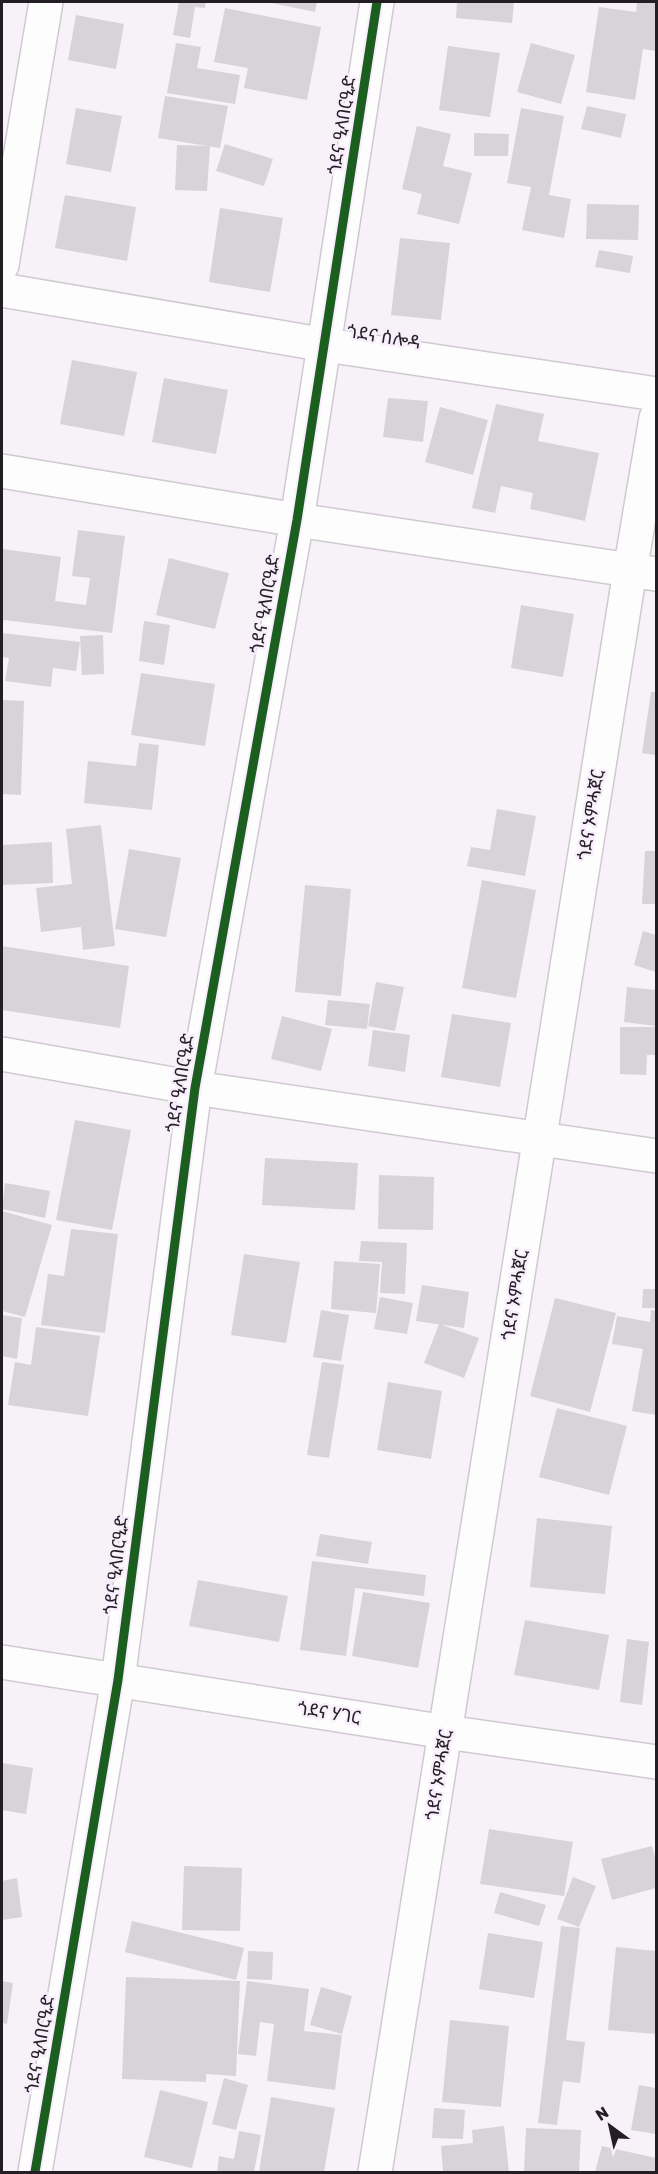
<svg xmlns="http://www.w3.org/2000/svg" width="658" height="2174" font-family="Rubik,'Noto Sans Ethiopic',sans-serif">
<rect width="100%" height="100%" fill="#f7f2f8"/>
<path fill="#d7d3d8" d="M179,2H206L205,8L195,7L190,38L173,35Z
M266,2H317L315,12Z
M457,2H514L512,23L456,18Z
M637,2H656V51L643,49L635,100L586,92L599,7L636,12Z
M225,8L321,27L307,100L244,88L248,68L214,62Z
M76,15L124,24L116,69L68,60Z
M176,43L201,47L197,68L240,75L235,104L167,93Z
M531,43L575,55L561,104L517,92Z
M448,46L500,53L490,117L439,110Z
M165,96L228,106L220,148L158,138Z
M587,106L626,114L621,138L581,129Z
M76,108L122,116L111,172L66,164Z
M521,108L564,116L549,195L571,199L564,238L522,230L531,187L507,183Z
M417,126L451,134L443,166L472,173L459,224L417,214L422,194L402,189Z
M474,133L509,134L508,156H474Z
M225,144L273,159L264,186L216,171Z
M177,145L210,146L207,191L175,190Z
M65,195L136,207L127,261L55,248Z
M587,204L639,205L638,240L586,239Z
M220,208L283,218L270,292L209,282Z
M400,238L450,243L441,320L391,315Z
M599,250L633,256L630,273L595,267Z
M72,360L137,372L124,436L60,424Z
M164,378L228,390L216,454L152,442Z
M388,398L428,401L423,442L383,437Z
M496,404L544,414L538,441L599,453L585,521L530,509L533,493L501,486L495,513L472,508Z
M440,407L488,420L473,475L425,462Z
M78,530L125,536L112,633L4,620L2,627L3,549L61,557L55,601L86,605L90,578L72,576Z
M169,558L229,573L215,629L156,615Z
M521,605L574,614L563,677L511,668Z
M144,621L170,625L164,665L139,661Z
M2,633L80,642L76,671L53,668L51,687L5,681L9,658L2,657Z
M103,635L104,674L82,675L80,636Z
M141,673L215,684L205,746L131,735Z
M651,692H656V755L642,753Z
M2,700L24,701L21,795L2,794Z
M139,743L159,745L152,810L84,803L88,761L136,766Z
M497,809L536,816L525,876L467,866L471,847L490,850Z
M101,825L115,946L83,950L81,927L41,932L36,888L72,884L66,829Z
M52,842L53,883L2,885V845Z
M129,849L181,858L166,937L115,929Z
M645,851H656V904H642Z
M482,880L536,890L516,998L462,988Z
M305,885L351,889L341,996L295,992Z
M643,931L656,935V972L634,965Z
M2,946L129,966L120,1028L2,1010Z
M376,982L404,987L395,1031L368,1026Z
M627,987L656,990V1026L624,1022Z
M328,1000L370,1004L367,1029L325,1025Z
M452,1014L511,1023L500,1087L441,1077Z
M282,1016L332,1029L321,1071L271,1059Z
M620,1027H656V1055H647L646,1075L620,1074Z
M373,1030L410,1035L405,1072L368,1066Z
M75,1120L131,1130L112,1230L56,1220Z
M265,1158L358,1163L355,1210L262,1205Z
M379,1175L434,1177L433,1230L378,1229Z
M5,1183L50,1191L45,1218L2,1209Z
M2,1211L52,1225L25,1317L2,1311Z
M71,1229L118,1234L105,1333L41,1325L48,1274L64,1276Z
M361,1241L407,1243L405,1294L380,1293L382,1262L359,1261Z
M244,1254L300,1262L286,1343L231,1335Z
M334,1261L380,1264L376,1313L331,1309Z
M422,1285L469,1292L464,1328L416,1321Z
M643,1289H656V1308H642Z
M380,1297L413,1303L407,1334L374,1329Z
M555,1298L616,1313L590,1412L530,1396Z
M321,1310L349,1315L341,1361L313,1357Z
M651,1310L656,1311V1415L632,1411L643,1349L612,1344L617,1316L650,1322Z
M2,1315L22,1318L17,1359L2,1356Z
M439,1324L479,1338L464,1378L424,1363Z
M36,1327L100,1336L88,1416L8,1405L15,1362L31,1365Z
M322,1362L344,1365L329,1458L307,1455Z
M388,1382L442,1391L431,1459L377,1450Z
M557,1408L627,1426L609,1495L539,1477Z
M537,1518L612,1526L605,1594L530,1587Z
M320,1534L372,1542L368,1564L316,1556Z
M312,1561L426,1575L424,1596L355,1588L346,1656L300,1650Z
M198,1580L288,1596L279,1642L189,1626Z
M363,1592L430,1603L418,1668L352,1656Z
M525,1620L609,1635L599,1690L514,1675Z
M627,1639L649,1642L642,1705L620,1702Z
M2,1763L33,1768L26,1814L2,1810Z
M489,1829L573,1842L564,1896L480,1884Z
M652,1846L656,1861V1888L612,1900L601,1859Z
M184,1866L242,1868L240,1931L182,1930Z
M573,1877L596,1886L579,1927L557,1919Z
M17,1878L22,1917L2,1920V1881Z
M500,1892L546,1905L539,1926L494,1913Z
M132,1921L244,1948L236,1980L125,1952Z
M561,1926L580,1928L566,2040L585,2042L580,2083L563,2081L557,2125L538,2123Z
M488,1933L543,1942L534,1998L479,1989Z
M616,1947L656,1951V2034L608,2030Z
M248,1951L273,1952L272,1980L247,1979Z
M126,1977L240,1981L236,2076L206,2074V2082L122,2079Z
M2,1981L13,1983L7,2024L2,2023Z
M247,1981L309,1989L304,2031L342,2035L335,2090L267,2081L274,2024L260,2022L256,2056L238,2054Z
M321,1987L352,1996L342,2034L310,2025Z
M450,2020L509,2026L501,2107L442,2102Z
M224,2078L248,2085L236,2130L212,2124Z
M639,2085L656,2088V2134L631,2130Z
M160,2090L208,2102L192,2168L144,2157Z
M271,2097L335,2108L324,2172H259Z
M434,2108L465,2110L463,2139L432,2138Z
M504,2126L509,2172H443L441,2146L473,2143L472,2130Z
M526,2128L581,2130L579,2172H524Z
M239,2131L261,2135L254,2172H217L219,2156L234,2159Z
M602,2146L656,2158V2172H595Z"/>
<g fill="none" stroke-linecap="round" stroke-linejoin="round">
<g stroke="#cfcad0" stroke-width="36">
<path id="street" d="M2,265L46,2
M2,290L326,345L656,394
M2,471L297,520L656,574
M2,1054L195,1088L656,1156
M35,2172L118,1680L195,1088L297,520L377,2
M375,2172L630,571L656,418"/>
</g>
<g stroke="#cfcad0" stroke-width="36">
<path id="secondary" d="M2,1662L446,1732L656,1762"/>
</g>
<use href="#street" stroke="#fefdfe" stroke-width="33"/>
<use href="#secondary" stroke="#fefdfe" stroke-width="33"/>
<g stroke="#f9eefc" stroke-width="13">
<path id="cycleway" d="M35,2172L118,1680L195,1088L297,520L377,2"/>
</g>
<use href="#cycleway" stroke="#1b5e20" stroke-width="9"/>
</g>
<g text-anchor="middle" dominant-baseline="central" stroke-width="5" stroke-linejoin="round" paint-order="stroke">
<g font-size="18" fill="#221e23" stroke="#f9eefc">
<text transform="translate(342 125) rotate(-81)">ጎደና ዒላበርዒድ</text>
<text transform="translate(384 337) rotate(9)">ጎደና ሰሎዳ</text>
<text transform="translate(265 604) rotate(-80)">ጎደና ዒላበርዒድ</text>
<text transform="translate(591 815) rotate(-81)">ጎደና ኦምሓጀር</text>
<text transform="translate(180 1083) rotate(-81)">ጎደና ዒላበርዒድ</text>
<text transform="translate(515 1295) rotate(-81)">ጎደና ኦምሓጀር</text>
<text transform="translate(116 1565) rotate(-83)">ጎደና ዒላበርዒድ</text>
<text transform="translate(329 1713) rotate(9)">ጎደና ሃገር</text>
<text transform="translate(439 1775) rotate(-81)">ጎደና ኦምሓጀር</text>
<text transform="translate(40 2044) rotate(-80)">ጎደና ዒላበርዒድ</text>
</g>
</g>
<rect width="658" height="2174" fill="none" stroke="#221e23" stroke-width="6"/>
<g transform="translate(610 2126) rotate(327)" stroke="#f9eefc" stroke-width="4.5" paint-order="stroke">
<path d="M0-4.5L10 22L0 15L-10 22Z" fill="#221e23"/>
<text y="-9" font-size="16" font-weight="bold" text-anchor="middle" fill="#221e23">N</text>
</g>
</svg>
